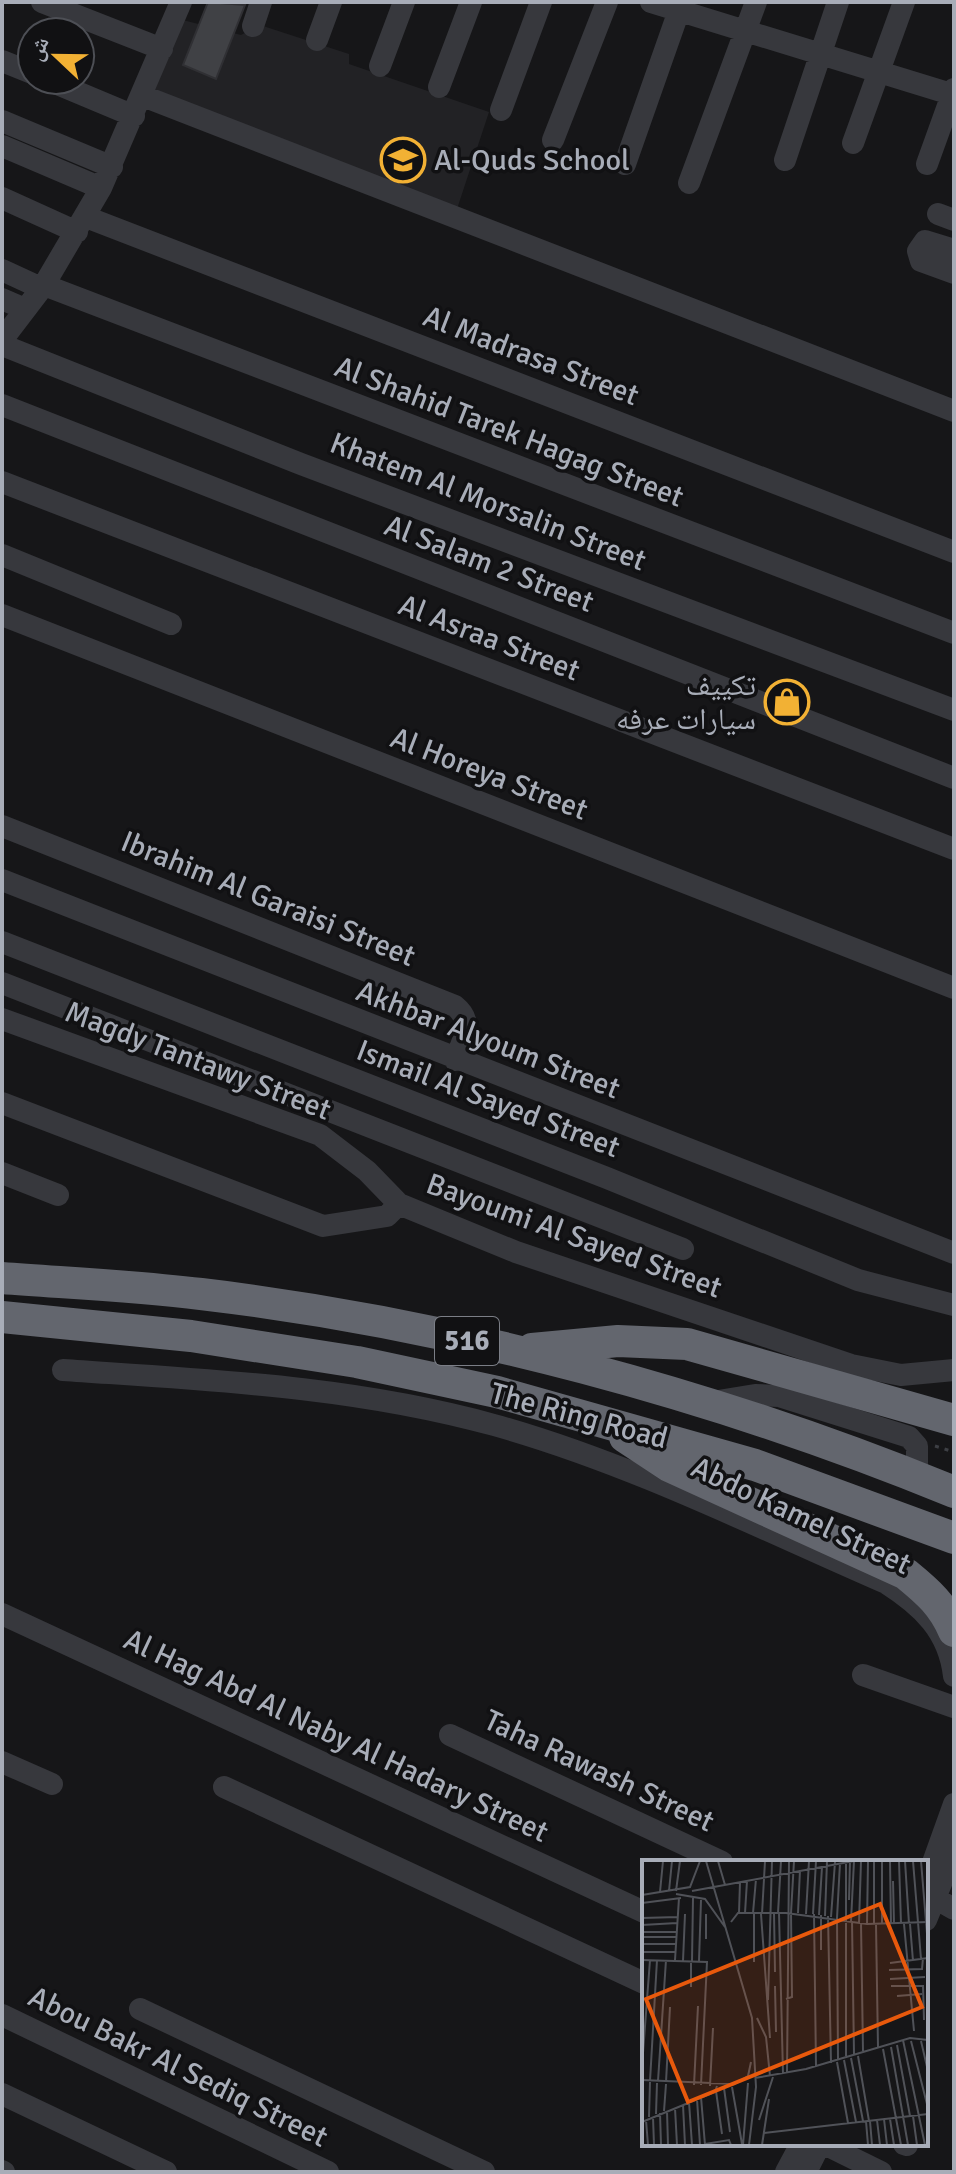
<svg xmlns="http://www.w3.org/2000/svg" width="956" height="2174" font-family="Signika,'Noto Naskh Arabic',sans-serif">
<rect width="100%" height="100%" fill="#161618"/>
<path fill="#222225" d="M179,19L241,35L260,25L349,54V64L489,112L457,209L152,90Z"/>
<path fill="#404145" stroke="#303034" stroke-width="2" d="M208,2L245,5L216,79L183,65Z"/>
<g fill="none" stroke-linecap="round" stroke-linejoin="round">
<path stroke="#3d3f44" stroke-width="3" stroke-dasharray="4 6" stroke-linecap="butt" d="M935,1446L954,1452"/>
<path stroke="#37383d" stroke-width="22" d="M42,2L162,49
M651,2L954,95
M253,26L261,2
M317,40L331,2
M2,61L32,73
M380,66L404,2
M48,80L134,116
M439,87L471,2
M143,96L954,411
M501,110L541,2
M2,121L112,167
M553,140L607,2
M853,143L904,2
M2,146L101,188
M785,160L838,2
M625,164L682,2
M927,164L954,89
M689,183L756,2
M2,198L77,232
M938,214L954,220
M86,217L954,552
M954,250L925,241L918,251L921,261L954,273
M2,270L41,288
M44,285L954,633
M2,299L25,309
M2,340L44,285L101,188L181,2
M2,345L301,464L954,710
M2,405L954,778
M2,482L954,849
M2,555L171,624
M2,615L954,988
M2,826L455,1006C475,1022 463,1040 455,1060
M2,880L954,1253
M2,942L607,1178L858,1280L954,1305
M2,983L683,1249
M2,1019L320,1135L367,1171L399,1204
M2,1103L323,1226L387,1216L399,1204L516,1252L851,1365L901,1375L954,1370
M2,1173L58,1195
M63,1370C208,1380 353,1386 494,1425C630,1463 757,1527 886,1583C922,1606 949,1631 954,1676
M712,1402L755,1395L779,1396L909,1437L917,1446V1476
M2,1614L644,1912
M863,1675L954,1707
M450,1735L722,1862
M2,1762L52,1784
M224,1787L644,1983
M926,1882L954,1804
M926,1893L954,1909
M926,1920L954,1852
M140,2009L484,2172
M2,2015L328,2172
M2,2094L166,2172
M824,2144L881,2172
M904,2144L907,2145
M2,2171L4,2172
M786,2172L801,2144
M806,2172L820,2144"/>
<path stroke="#63666e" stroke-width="32" d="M2,1278C68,1283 135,1286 201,1294C455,1324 717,1395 954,1492
M2,1317L191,1336L357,1362L497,1392L755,1465L954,1538
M532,1349L618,1341L687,1344L954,1420
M625,1437L669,1466L906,1574C928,1592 943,1605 954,1631"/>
</g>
<defs>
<g id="school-ring" transform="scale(2.3)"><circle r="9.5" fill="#111113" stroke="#f2b134" stroke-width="1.5"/><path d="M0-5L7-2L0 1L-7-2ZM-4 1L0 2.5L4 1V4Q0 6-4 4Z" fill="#f2b134"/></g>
<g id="shop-ring" transform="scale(2.3)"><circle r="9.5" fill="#111113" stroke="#f2b134" stroke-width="1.5"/><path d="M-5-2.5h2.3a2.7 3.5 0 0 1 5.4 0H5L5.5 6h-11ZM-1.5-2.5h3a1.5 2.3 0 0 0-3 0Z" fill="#f2b134"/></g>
</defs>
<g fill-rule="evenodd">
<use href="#school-ring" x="403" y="160"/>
<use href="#shop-ring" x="787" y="702"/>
</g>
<g text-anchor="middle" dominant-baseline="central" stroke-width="7" stroke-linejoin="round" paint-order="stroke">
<rect fill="#111113" stroke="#7b7e86" stroke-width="2" x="435" y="1317" width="64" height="48" rx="6"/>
<g font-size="28" font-weight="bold" fill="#a8adb8">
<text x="467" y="1341">516</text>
</g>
<g font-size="30" fill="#a8adb8" stroke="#111113" text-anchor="start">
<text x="434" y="160">Al-Quds School</text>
<text x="756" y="685" text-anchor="end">تكييف<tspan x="756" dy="34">سيارات عرفه</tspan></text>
</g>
<g font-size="30" fill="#a8adb8" stroke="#111113">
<text transform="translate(531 356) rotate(21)">Al Madrasa Street</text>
<text transform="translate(509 432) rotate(21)">Al Shahid Tarek Hagag Street</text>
<text transform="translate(488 502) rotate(21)">Khatem Al Morsalin Street</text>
<text transform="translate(489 564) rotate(21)">Al Salam 2 Street</text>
<text transform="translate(489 638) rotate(21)">Al Asraa Street</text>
<text transform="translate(489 774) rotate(21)">Al Horeya Street</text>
<text transform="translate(268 899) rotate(22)">Ibrahim Al Garaisi Street</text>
<text transform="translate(488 1040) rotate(21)">Akhbar Alyoum Street</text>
<text transform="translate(198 1061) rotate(21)">Magdy Tantawy Street</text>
<text transform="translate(488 1099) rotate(21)">Ismail Al Sayed Street</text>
<text transform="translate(574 1236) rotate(20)">Bayoumi Al Sayed Street</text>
<text transform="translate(579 1416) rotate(15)">The Ring Road</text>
<text transform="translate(801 1516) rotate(25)">Abdo Kamel Street</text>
<text transform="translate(336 1736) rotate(25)">Al Hag Abd Al Naby Al Hadary Street</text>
<text transform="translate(599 1771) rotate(25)">Taha Rawash Street</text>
<text transform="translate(178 2067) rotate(26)">Abou Bakr Al Sediq Street</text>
</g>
</g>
<g transform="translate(642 1860)">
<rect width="286" height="286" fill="#161618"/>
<path fill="none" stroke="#505258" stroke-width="2" d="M64,1L110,158L114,227L107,285M76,1L83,25M240,1V64M248,1L249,64M257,1L259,64M263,1L267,64M271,1L279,99M279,1L286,86M251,21L252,64M27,31L30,1M34,31L38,1M50,31L212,1M18,32L21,1M34,34L63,39L83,67M0,35L48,27L58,1M207,40L208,1M0,43L39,38M97,53L98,22M103,53L105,21M111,53L114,19M112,53V102M132,53L133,112M136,53L139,1M137,53L141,214M149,53L152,1M156,53L158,10M119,54L128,178M120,54L123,1M164,54L167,1M171,54L174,1M172,54L174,206M177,55L180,7M179,55V90M183,56L185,1M186,56L189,203M189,57L193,2M0,58L36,57M195,58L196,199M195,58L198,3M209,61L212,1M210,61L212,194M89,62L96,53H144L225,64L286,62M217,63L219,1M219,63L221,191M225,64L226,1M232,64V1M234,64L236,187M262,64L272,171M268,64L271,101M0,65L35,63M0,72H35M1,77H34M64,79V54M0,84H34M0,92H33M0,100L65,102L59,225M33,100L37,38M41,101L43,54M50,101L51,38M57,101L59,40M248,103L286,98M247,110L280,109L281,98M248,119L283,117M133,126L134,172M249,126H281L282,160M49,127V101M255,136L280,134M144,139L150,137L149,53M126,140L130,1M115,158L124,177L128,216M261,180L283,285M269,181L286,248M279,181L286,211M255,185L268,256M249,187L266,285M241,189L259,285M204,196V1M216,196L227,261M209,198L221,261M202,200L214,262M195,202L206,263M0,206L8,100M145,213L147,1M113,218L164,209L268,178L286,180M0,220L92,224M8,221L15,100M16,221L24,100M24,222L28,147M52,225L56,146M91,225L106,216L109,202M68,226L71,168M90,227L100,284M82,228L88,272M74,231L80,274M59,237L63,285M55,239L58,285M47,242L50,285M41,245L43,285M33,248L35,285M22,251L24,224M25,251L26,285M18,253L19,285M14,254L15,223M271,256L275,285M7,257L8,222M11,257L12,285M242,259L245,285M248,259L252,285M4,260L6,285M117,260L131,217M235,260L238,285M224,261L226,285M228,261L230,285M0,262L73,232L75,226M122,273L286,254M63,284L87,280L89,285M101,285L106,223M120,285L127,239"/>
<path fill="#e8590c" fill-opacity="0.15" stroke="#e8590c" stroke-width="4" d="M238,44L280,147L46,242L4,139Z"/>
<rect width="286" height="286" fill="none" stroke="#a8adb8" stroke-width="4"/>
</g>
<rect width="956" height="2174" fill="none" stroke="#a8adb8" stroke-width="8"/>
<g transform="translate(56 56) rotate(292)"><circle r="38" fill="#111113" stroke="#4d4f55" stroke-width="2"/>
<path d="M0-6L14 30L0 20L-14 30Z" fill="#f2b134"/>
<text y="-12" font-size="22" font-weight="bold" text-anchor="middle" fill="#a8adb8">ش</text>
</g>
</svg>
